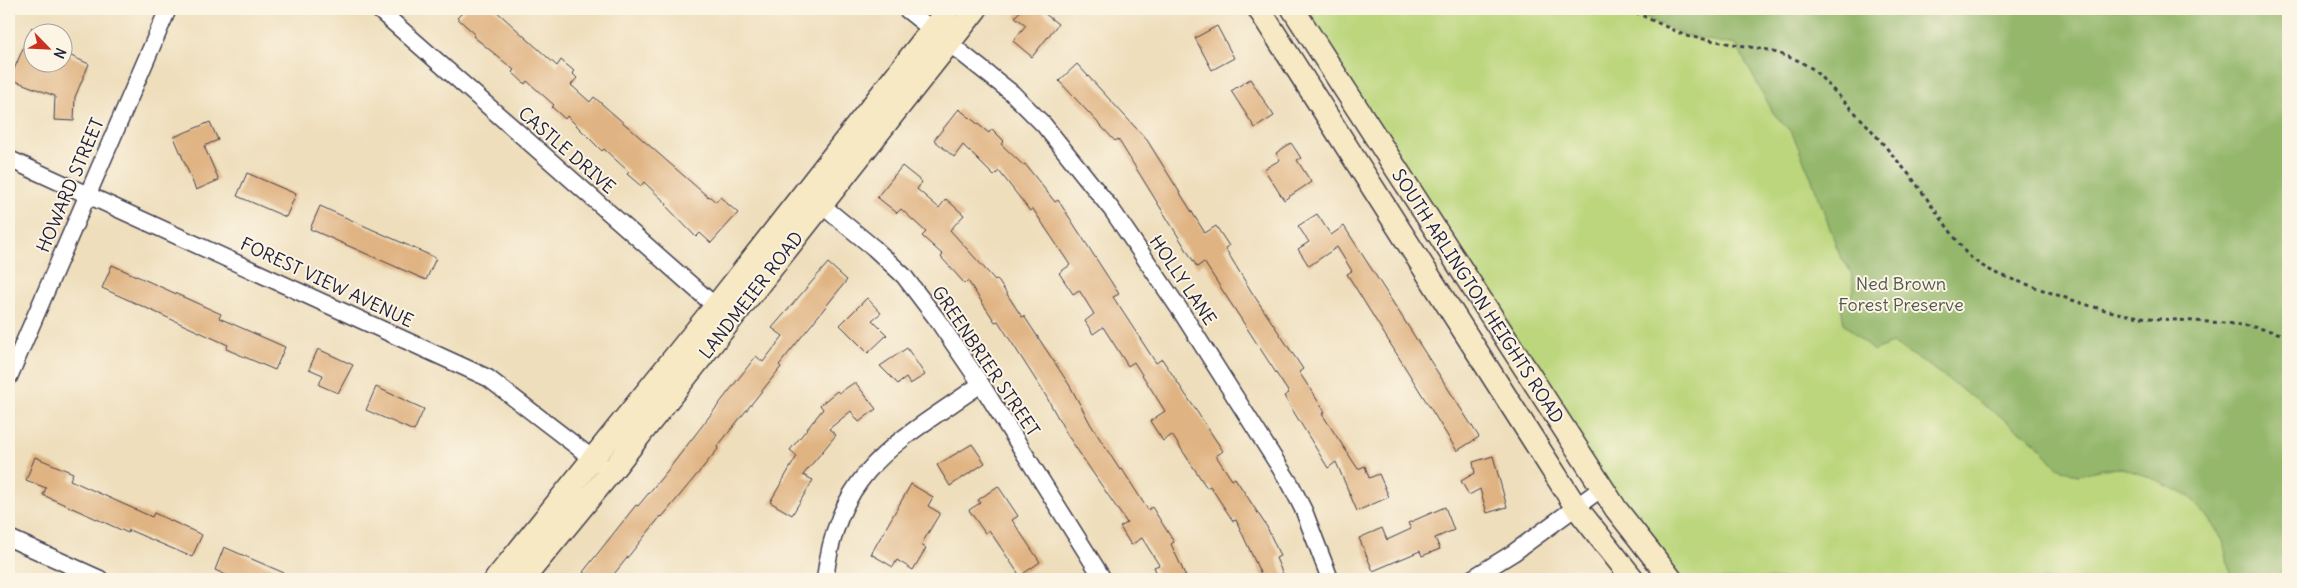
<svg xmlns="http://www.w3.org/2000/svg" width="2297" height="588" font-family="Delius,sans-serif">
<rect width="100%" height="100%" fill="#fcf5e5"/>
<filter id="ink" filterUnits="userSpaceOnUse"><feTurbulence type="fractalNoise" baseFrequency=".02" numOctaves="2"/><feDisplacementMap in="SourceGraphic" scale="10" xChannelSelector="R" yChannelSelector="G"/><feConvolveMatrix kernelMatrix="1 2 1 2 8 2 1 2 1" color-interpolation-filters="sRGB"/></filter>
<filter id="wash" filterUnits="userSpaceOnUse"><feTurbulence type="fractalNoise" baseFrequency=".0096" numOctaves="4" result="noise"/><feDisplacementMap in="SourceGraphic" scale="20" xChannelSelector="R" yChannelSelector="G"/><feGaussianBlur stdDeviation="1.12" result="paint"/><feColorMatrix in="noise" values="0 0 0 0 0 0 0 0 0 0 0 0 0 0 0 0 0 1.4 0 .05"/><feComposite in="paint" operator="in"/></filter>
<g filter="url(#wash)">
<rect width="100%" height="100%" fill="#eedebc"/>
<path fill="#bbd67c" stroke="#6e7c5c" d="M1293,9H2288V579H1671Z"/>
<path fill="#94b76c" stroke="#5b6c54" d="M1628,9H2288V579H2231L2223,541L2211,521L2190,497L2149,477L2122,468L2103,469L2078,475L2057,467L2035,442L1921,360L1892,343L1873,351L1844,324L1841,307L1854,290L1851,272L1840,256L1813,182L1792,133L1774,114L1736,45L1686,36Z"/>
<g id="blocks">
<path fill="#e0b382" d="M466,9H494L557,66L561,60L574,71L572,73L577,78L571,85L590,102L594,97L708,197L709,196L716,202L720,197L738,213L711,243L700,233L696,237L666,206L667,204L644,182L641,186L627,174L629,172L604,149L602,151L567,116L565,119L552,107L554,105L527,81L525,84L512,72L514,70L473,36L475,34L457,18Z
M1022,9H1039L1058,24L1032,57L1013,41L1026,25L1015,17Z
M1217,26L1234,58L1212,70L1195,38Z
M32,27V62H62V52L89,64L75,97L74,121L54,120L55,96L10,79Z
M1077,64L1147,140L1205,233L1216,226L1229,246L1225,248L1251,291L1303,369L1299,372L1325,412L1322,414L1358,469L1365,466L1369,478L1379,474L1389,497L1357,511L1336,462L1328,468L1284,396L1289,393L1204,262L1197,267L1118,139L1115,141L1059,81Z
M1250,79L1274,116L1255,128L1231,91Z
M959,109L989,133L992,129L1004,141L1001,144L1023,165L1025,164L1055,202L1058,200L1119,294L1113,297L1130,323L1156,363L1162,359L1223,451L1216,456L1232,480L1235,478L1267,527L1280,556L1276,558L1285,579H1263L1236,520L1233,521L1210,486L1207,488L1172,435L1163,441L1150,421L1165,411L1134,362L1128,366L1103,327L1093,334L1085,321L1094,314L1079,290L1073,294L1059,273L1070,265L1033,209L1030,211L999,171L994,176L963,145L954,157L934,140Z
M210,122L218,140L204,146L219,180L196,190L174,137Z
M1291,143L1301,158L1297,160L1311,182L1284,200L1264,169L1280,160L1276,153Z
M902,166L922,182L917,189L939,208L946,199L964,215L950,230L995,280L997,279L1022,317L1024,316L1070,386L1091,425L1120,470L1122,469L1148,510L1152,507L1174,542L1171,544L1187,579H1159L1154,567L1159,565L1142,538L1131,545L1120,527L1127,523L1068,436L1046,396L998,321L995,322L968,281L965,284L941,257L943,255L922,236L926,232L901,209L897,213L877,197Z
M247,173L296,194L286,217L237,196Z
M320,206L436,258L426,280L310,229Z
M1317,214L1331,235L1344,226L1479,437L1457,451L1347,274L1352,271L1337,247L1309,266L1298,249L1309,242L1298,226Z
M828,263L847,280L779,365L781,367L717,447L718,449L662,517L661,516L610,579H592L583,572L636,505L638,506L668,470L756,356L763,362L783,336L772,328Z
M112,265L221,314L219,318L285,347L275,370L226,349L228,345L102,288Z
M867,298L881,313L872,320L887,335L868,353L840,325Z
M907,348L925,375L910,384L906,378L898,384L880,366Z
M318,349L353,365L338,393L319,385L323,375L309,369Z
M855,382L876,409L859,422L851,411L829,429L836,435L803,475L813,480L792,515L770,502L797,456L790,450L823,409L820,405L837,391L839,393Z
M376,387L424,409L414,431L366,410Z
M972,444L985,463L950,486L937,465Z
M1493,456L1507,507L1487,513L1480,489L1469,495L1461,481L1475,473L1473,462Z
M35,457L73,473L70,480L152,517L154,513L202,535L192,557L129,530L128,533L43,495L46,488L26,480Z
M911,484L933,497L928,506L940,513L921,545L926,548L913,570L897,560L893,567L871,554Z
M998,486L1018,516L1012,520L1040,562L1020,576L989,530L985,533L969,510L980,503L978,500Z
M1445,507L1454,530L1435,538L1440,549L1422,556L1420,551L1373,571L1359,538L1382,528L1387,540L1411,529L1408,523Z
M224,547L298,579H235L215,570Z"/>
</g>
</g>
<g filter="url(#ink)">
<use href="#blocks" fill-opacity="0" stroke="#413e4e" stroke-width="1"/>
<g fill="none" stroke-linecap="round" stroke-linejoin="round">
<g stroke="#413e4e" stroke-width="19">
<path id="street" d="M378,9L723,313
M906,9L1012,93L1044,125L1112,210L1180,310L1291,485L1304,511L1330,579
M9,159L488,378L601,465
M813,198L874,248L904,276L936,318L981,384L1103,579
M9,377L168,9
M9,538L100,579
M825,579C838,468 898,442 981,384
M1471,579L1513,553L1602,488"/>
</g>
<g stroke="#413e4e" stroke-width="25">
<path id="secondary" d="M1259,9L1576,507L1633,579
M1293,9L1616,509L1671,579
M496,579L715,307L948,9
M523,579L610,473L976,9"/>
</g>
<path stroke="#413e4e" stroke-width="3" stroke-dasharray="4 4" stroke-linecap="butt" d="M1628,9L1686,36L1768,50L1797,60L1813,69L1867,125L1912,178L1966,253C1984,271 2006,277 2029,285C2060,296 2092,308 2123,314C2177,325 2237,316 2288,337"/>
<use href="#street" stroke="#fff" stroke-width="16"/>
<use href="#secondary" stroke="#f7e9c3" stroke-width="22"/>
</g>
</g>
<g text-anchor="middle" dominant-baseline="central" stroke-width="4" stroke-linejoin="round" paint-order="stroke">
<g font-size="18" fill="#22223b" stroke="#fcf5e5">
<text transform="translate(567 150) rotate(41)">CASTLE DRIVE</text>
<text transform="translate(70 185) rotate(-67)">HOWARD STREET</text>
<text transform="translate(1183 280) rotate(56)">HOLLY LANE</text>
<text transform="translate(327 282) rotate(25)">FOREST VIEW AVENUE</text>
<text transform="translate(751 295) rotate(-52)">LANDMEIER ROAD</text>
<text transform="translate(1478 296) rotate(57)">SOUTH ARLINGTON HEIGHTS ROAD</text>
<text transform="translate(986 361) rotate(56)">GREENBRIER STREET</text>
</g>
<g font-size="18" fill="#50584e" stroke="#fcf5e5">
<text x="1901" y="283">Ned Brown<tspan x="1901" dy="21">Forest Preserve</tspan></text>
</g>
</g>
<rect width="2297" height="588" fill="none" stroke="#fcf5e5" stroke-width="30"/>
<g transform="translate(48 48) rotate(114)"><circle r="24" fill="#fcf5e5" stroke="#a5a1a1"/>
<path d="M0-4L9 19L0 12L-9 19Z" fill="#c8321e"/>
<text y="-8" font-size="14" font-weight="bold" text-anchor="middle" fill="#22223b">N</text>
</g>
</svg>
